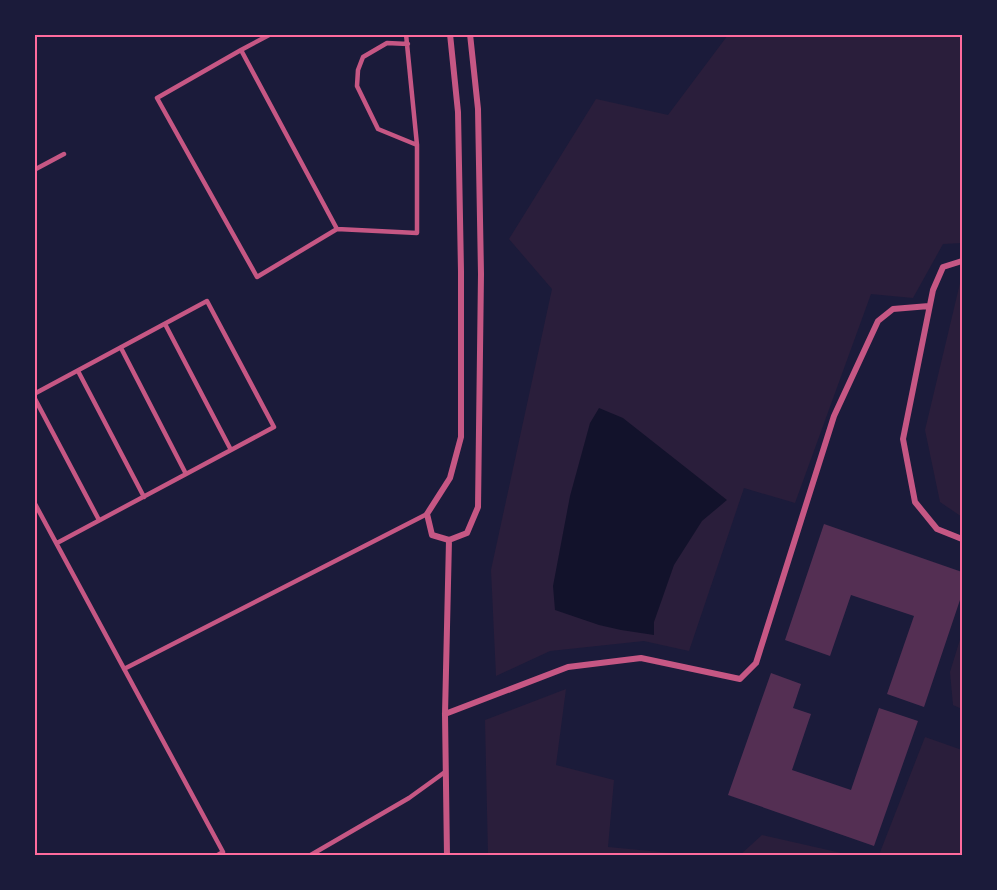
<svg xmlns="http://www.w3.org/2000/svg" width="997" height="890" font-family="'DM Sans',sans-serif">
<rect width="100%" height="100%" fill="#1b1b3a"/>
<path fill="#2a1e3b" d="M728,35H962V243L943,244L913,298L871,294L795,503L744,488L689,651L644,641L550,651L496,676L491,570L552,289L509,239L596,99L668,115Z
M961,279H962V517L940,502L925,430Z
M962,633V709L953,705L950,672Z
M566,689L556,765L614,780L608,847L692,855H488L485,720Z
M925,737L962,750V855H879Z
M762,835L850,855H740Z"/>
<path fill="#12122b" d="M599,408L623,418L727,500L702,521L674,565L654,622V635L621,630L599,625L555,610L553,586L570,496L590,423Z"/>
<path fill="#542f53" d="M824,524L962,572V594L924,707L887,694L914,616L851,595L830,656L785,640Z
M771,673L801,684L793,708L811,714L792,770L851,790L879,708L918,721L874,846L728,795Z"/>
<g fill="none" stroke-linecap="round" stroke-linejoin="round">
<path stroke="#c65784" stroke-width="4.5" d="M271,34L241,50L157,98L257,277L337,229L417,233V145L406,34
M408,44L387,43L363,57L358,70L357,86L378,129L417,145
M241,50L337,229
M34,170L64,154
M165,324L231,450
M121,348L186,474
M78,371L144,497
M34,394L207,301L274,427L57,543
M34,397L99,520
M34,502L223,852L216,856
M124,669L427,514
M309,856L409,798L445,772"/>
<path stroke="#c65784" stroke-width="6" d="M450,34L458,112L461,271V437L450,478L427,514L432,535L449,540L467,533L478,507L481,274L478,109L470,34
M962,261L943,267L933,290L903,439L915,502L937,529L962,539
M445,714L568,667L641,658L740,679L756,663L834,416L878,321L893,309L929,306
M447,856L445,714L449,540"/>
</g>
<rect width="997" height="890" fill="none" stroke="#1b1b3a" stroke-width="72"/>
<rect x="36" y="36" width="925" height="818" fill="none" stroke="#ff6b9d" stroke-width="2"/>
</svg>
